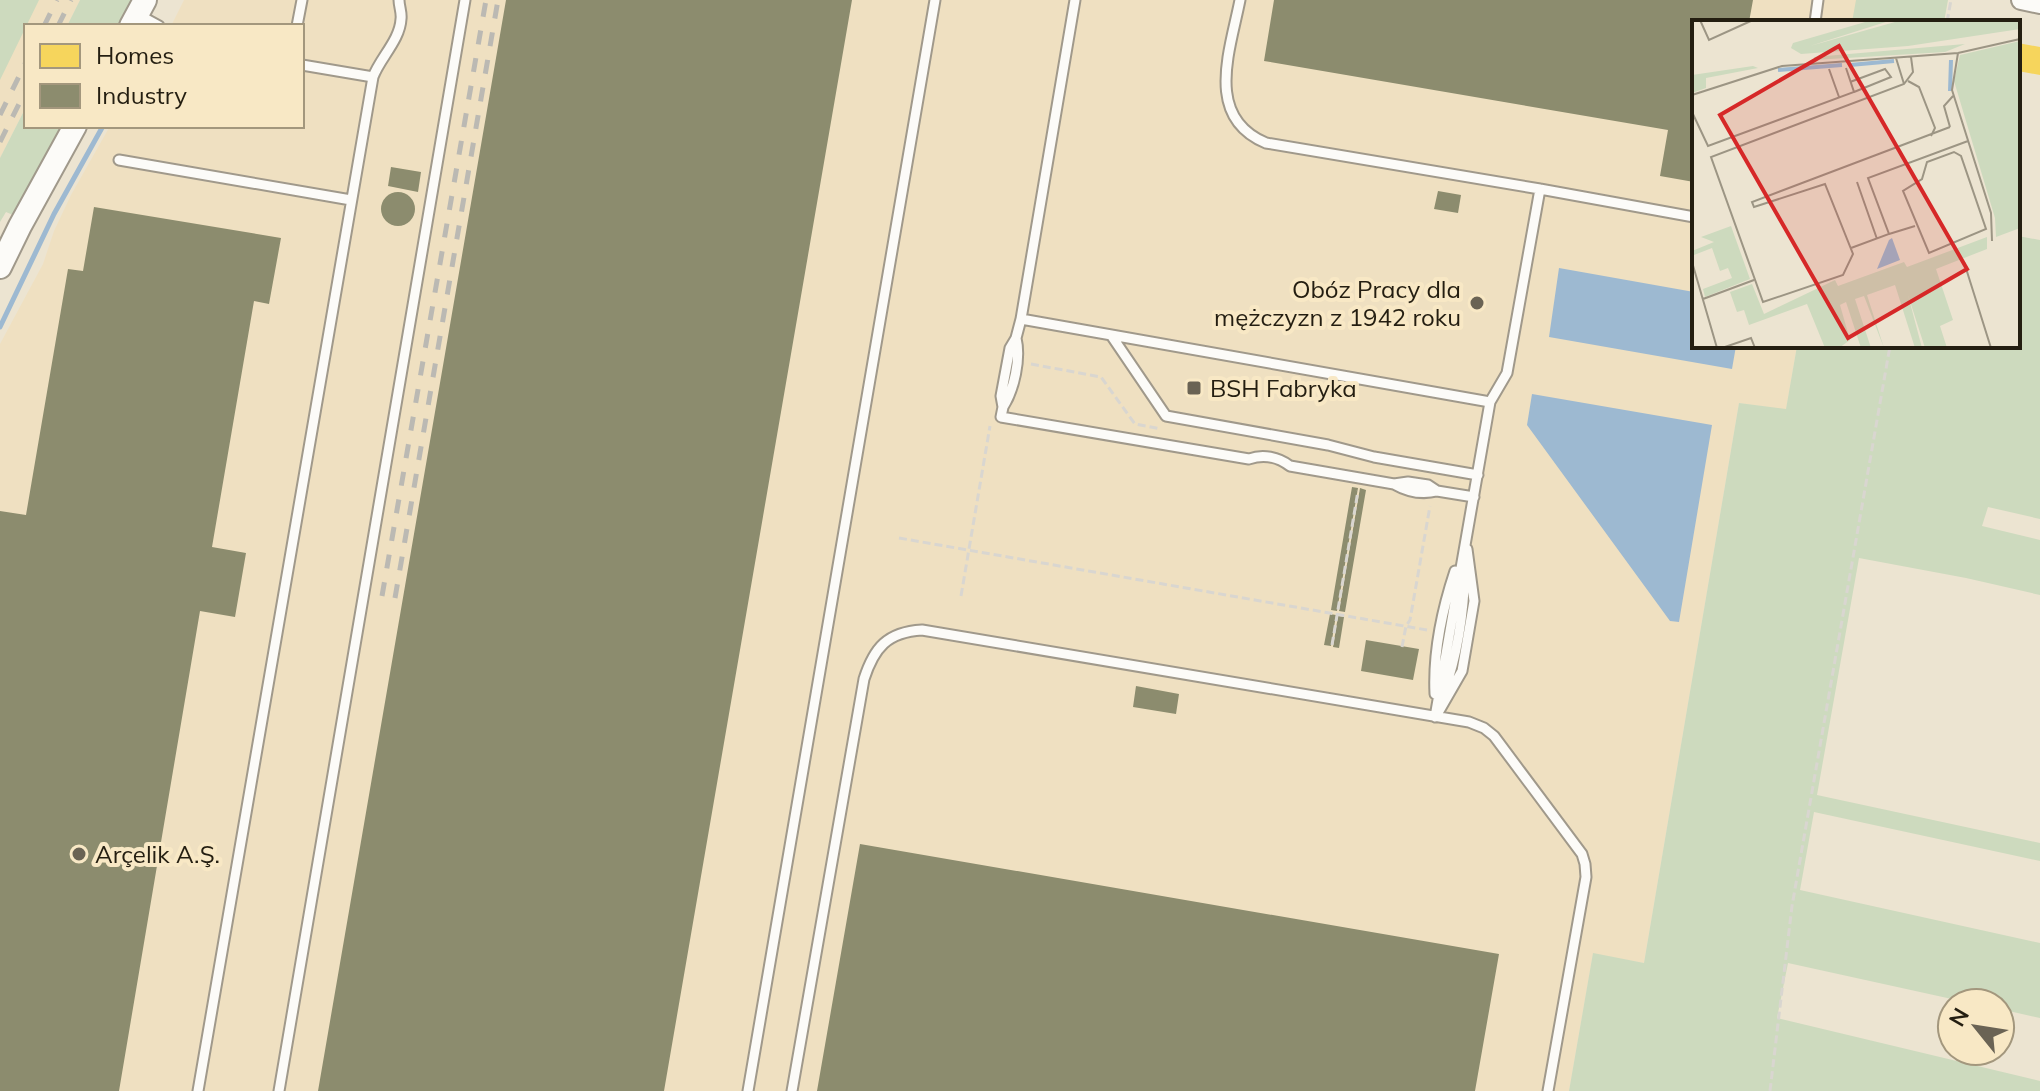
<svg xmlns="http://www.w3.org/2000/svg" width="2040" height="1091" font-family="Mulish,sans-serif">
<rect width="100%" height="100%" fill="#ece4d1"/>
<path fill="#efe0c1" d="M0,0H80L67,26H26V107L0,158Z
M184,0H1857L1853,22H1694V346H1797L1786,410L1739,403L1644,963L1593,954L1569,1091H0V344L43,264L54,231L71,195L110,126H302V26H171Z"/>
<path fill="#cddabe" d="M0,0H39L0,80Z
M80,0H132L118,26H67Z
M1856,0H1948L1944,22H1852Z
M26,107V126H62L13,215L6,212L0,222V158Z
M2018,236L2040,240V519L1988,507L1982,526L2040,540V595L1966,578L1859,558L1817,795L2040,843V861L1814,812L1800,890L2040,943V1018L2000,1009V1003H1970L1788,963L1777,1018L2040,1081V1091H1569L1593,953L1644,963L1739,403L1786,409L1797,346H2018Z"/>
<path fill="#9db9d1" d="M1559,268L1694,292V346H1736L1732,369L1549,337Z
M1532,394L1712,425L1679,622L1670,621L1527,425Z"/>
<path fill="#f6d55c" d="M2018,43L2040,47V75L2018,71Z"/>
<path fill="#8c8c6e" d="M506,0H852L664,1091H318Z
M1274,0H1753L1749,22H1694V182L1660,176L1668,130L1264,61Z
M391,167L421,172L418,192L388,186Z
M1438,191L1461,195L1458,213L1434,209Z
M381 209a17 17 0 1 1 34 0a17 17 0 1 1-34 0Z
M94,207L281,238L269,304L254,301L212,547L246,553L235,617L200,611L119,1091H0V511L26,515L68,269L83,271Z
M1352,487L1358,488L1337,611L1331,610Z
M1360,488L1366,490L1345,612L1339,611Z
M1330,614L1336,615L1331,646L1324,645Z
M1338,616L1344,617L1339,648L1333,647Z
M1366,640L1419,649L1413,680L1361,671Z
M1136,686L1179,694L1176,714L1133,707Z
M860,844L1499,954L1475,1091H817Z"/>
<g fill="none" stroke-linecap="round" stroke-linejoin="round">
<path stroke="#9db9d1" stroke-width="5" d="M0,327L54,214L103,126"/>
<g stroke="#a0998b" stroke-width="13">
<path id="service" d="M1075,0L1021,319L1490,402L1435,717
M1240,0C1230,51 1204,117 1266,143L1540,189L1694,217
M137,14L159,26
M1815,22L1818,0
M297,26L302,0
M373,77C380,58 400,40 401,19C402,13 399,6 399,0
M119,160L351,200
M1021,319L1016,338L1010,348L1001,396L1003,407L1001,417L1249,459C1263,454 1278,457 1290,466L1394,484L1408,482L1428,485L1437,491L1474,497
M1111,335L1166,416L1328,445L1374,457L1478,475
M1490,402L1507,373L1540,189
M1003,407C1014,390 1021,359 1016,338
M1394,484C1408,492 1421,495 1437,491
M1435,694C1433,652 1442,610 1455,571
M1443,695C1458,654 1464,611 1465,568
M1439,711L1462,671L1474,601L1467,549
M198,1091L373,77L302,65
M279,1091L465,0
M748,1091L935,0
M792,1091L864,679C874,648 887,632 922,630L1469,722L1484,728L1494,736L1582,854L1585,864L1586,877L1548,1091"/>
</g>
<g stroke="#a0998b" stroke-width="22">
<path id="minor" d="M2021,0L2040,4"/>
</g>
<g stroke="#a0998b" stroke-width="26">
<path id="tertiary" d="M131,26L145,0
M0,267L20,226L75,126"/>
</g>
<path stroke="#d9d6d0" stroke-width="3" stroke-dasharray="8 4" stroke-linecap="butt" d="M1947,22L1951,0
M1031,364L1101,377L1135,424L1161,429
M899,538L1427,630
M961,596L990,426
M1332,645L1358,491
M1402,647L1406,626L1410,620L1430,506
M1770,1091L1792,906L1890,346"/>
<use href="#service" stroke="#fcfbf8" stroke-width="9"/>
<use href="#minor" stroke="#fcfbf8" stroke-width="18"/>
<use href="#tertiary" stroke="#fcfbf8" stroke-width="22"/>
<path stroke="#bbb9b3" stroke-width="5" stroke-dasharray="14 14" stroke-linecap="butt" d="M44,26L57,0
M58,26L71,0
M0,115L26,62
M0,142L26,90
M382,596L486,0
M395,598L498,0"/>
</g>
<g fill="#6a6354" stroke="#f8e8c5" stroke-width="3">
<circle cx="1477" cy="303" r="8"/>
<rect x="1186" y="380" width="16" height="16" rx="4"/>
<circle cx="79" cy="854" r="8"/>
</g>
<g text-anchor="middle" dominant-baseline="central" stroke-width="8" stroke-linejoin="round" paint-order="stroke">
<g font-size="24" fill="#241e11" stroke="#f8e8c5" text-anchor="start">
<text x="1461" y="289" text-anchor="end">Obóz Pracy dla<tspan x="1461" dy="28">mężczyzn z 1942 roku</tspan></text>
<text x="1210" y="388">BSH Fabryka</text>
<text x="95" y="854">Arçelik A.Ş.</text>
</g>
</g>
<g transform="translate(1692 20)">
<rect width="328" height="328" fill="#ece4d1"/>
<path d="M180,0H200L118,26L210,0H328V9L216,26L109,34L99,28L101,23ZM328,21V208L304,217L303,198L262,61L268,35ZM273,24L253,32L122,40V37ZM61,46L66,48L14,58V68L0,73V55ZM39,206L58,259L13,277L11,269L40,258L36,248L28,251L20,228L2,235L0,231L22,222L9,217ZM295,217V229L244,249L261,300L248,306L255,328H233L216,275L230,328H223L203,265L175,275L192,328L172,276L163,279L179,328H169L154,282L148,285L158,320L147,328H133L115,284L57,305L52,290L45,292L38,272L60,264L72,294L143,260L146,266L212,242L215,247Z" fill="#cddabe"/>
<path d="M200,218L208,240L185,249L197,220Z" fill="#9db9d1"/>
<path fill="none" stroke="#9db9d1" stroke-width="4" d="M158,45L202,41M86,50L150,45M258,71L259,40"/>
<path fill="none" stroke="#9c9584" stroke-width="2" d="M8,0L17,20L61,0M266,33L260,70L299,193L300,221M219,37L221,52L212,64L19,137L71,282L151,255L161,234L133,164L62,187L60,182L258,107M204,38L212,64M137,49L147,77M216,61L227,67L243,108L239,116M158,62L193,49L199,57L162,72M0,75L90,46L266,33L328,19M0,92L16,126L162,72L154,48M258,107L252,86L261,76M262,132L269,136L294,209L237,233L211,171L230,159L235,142ZM165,162L185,219M197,214L223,206M159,228L197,214L176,158L276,121M0,242L25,328M272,242L299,328M11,279L62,260M30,328L59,318L63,328"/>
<path fill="#d62828" fill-opacity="0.15" stroke="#d62828" stroke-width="4" d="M147,26L275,249L156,318L28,95Z"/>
<rect width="328" height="328" fill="none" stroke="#241e11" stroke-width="4"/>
</g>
<rect x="24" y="24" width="280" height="104" fill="#f8e8c5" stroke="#a3977d" stroke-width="2"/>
<rect x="40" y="44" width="40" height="24" fill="#f6d55c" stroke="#a3977d" stroke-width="2"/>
<text x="96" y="64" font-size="24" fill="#241e11">Homes</text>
<rect x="40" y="84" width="40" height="24" fill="#8c8c6e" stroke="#a3977d" stroke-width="2"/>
<text x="96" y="104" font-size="24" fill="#241e11">Industry</text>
<g transform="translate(1976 1027) rotate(300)"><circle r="38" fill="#f8e8c5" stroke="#a3977d" stroke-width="2"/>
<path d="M0-6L14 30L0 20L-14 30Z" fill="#6a6354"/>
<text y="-12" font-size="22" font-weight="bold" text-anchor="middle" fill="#241e11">N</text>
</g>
</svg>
